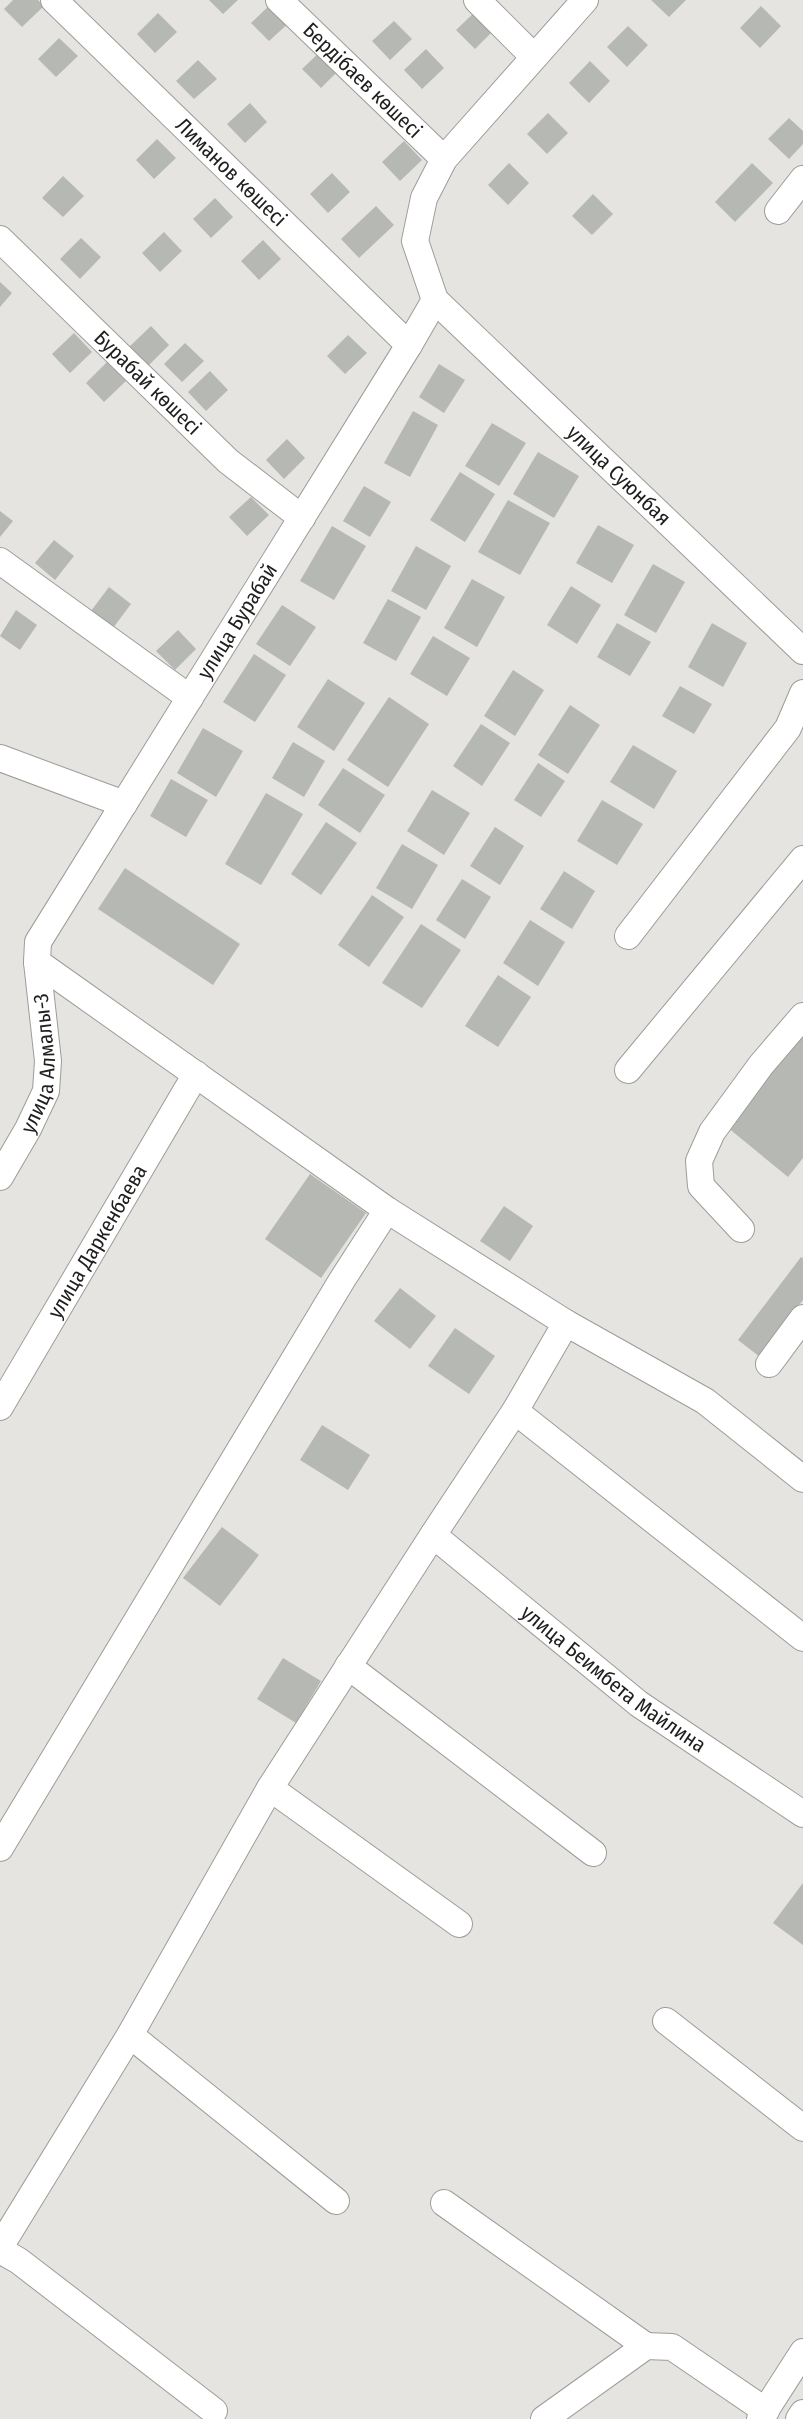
<svg xmlns="http://www.w3.org/2000/svg" width="803" height="2419" font-family="'Fira Sans Condensed',sans-serif">
<rect width="100%" height="100%" fill="#e5e4e0"/>
<path fill="#b6b8b4" d="M13,0H38L44,6L22,27L4,9Z
M209,0H238L223,14Z
M651,0H686L669,17Z
M273,2L291,21L269,41L251,23Z
M761,6L781,26L760,48L740,28Z
M478,9L496,28L475,49L456,30Z
M158,13L177,32L155,53L137,34Z
M394,21L412,39L390,60L372,41Z
M628,26L648,45L627,67L607,47Z
M59,38L78,56L56,77L38,59Z
M324,48L342,67L321,88L302,69Z
M426,49L444,68L422,89L404,70Z
M198,60L217,79L194,99L176,81Z
M590,61L610,81L589,103L569,83Z
M250,103L267,122L245,143L227,124Z
M548,113L568,133L547,154L527,134Z
M789,118L803,131V144L789,159L768,139Z
M157,139L176,158L154,179L136,160Z
M404,141L422,160L400,181L382,162Z
M509,163L529,183L508,205L488,185Z
M752,163L773,183L735,222L715,202Z
M332,173L350,192L328,213L310,194Z
M63,176L84,196L63,217L42,198Z
M593,194L613,214L592,235L572,216Z
M215,198L233,217L211,238L193,219Z
M376,206L394,225L359,258L341,239Z
M164,232L182,251L160,272L142,253Z
M81,238L101,257L80,279L60,259Z
M263,240L281,259L259,280L241,261Z
M0,282L12,293L0,307Z
M151,326L169,345L148,366L129,347Z
M74,333L92,352L70,373L52,354Z
M348,335L367,353L345,374L327,356Z
M185,343L204,361L182,382L164,364Z
M107,362L126,381L104,402L86,383Z
M439,364L465,380L444,413L419,397Z
M210,371L228,390L206,411L188,392Z
M413,411L438,425L410,477L384,463Z
M492,423L526,443L499,486L465,466Z
M287,439L305,458L284,479L266,460Z
M538,452L579,476L554,518L513,494Z
M460,472L495,494L465,542L430,520Z
M364,486L391,502L370,537L343,521Z
M251,497L269,515L247,536L229,517Z
M508,500L550,523L520,575L478,552Z
M0,511L13,521L0,537Z
M598,525L634,545L612,583L576,563Z
M332,526L366,546L334,600L300,581Z
M54,540L74,556L55,580L35,563Z
M416,546L451,566L426,610L391,591Z
M653,564L685,582L656,633L624,615Z
M472,579L505,597L477,647L444,628Z
M571,586L601,605L577,644L547,625Z
M109,587L131,604L110,632L88,615Z
M388,599L421,617L396,661L363,643Z
M282,605L316,627L290,666L256,644Z
M16,610L37,625L20,650L0,636Z
M617,623L651,642L630,676L597,657Z
M712,623L747,643L723,687L688,667Z
M178,630L196,649L175,670L156,651Z
M433,636L470,658L447,696L410,674Z
M254,654L286,675L255,722L223,702Z
M513,670L544,690L515,736L484,716Z
M328,679L365,703L334,751L297,727Z
M680,686L712,704L694,734L662,716Z
M389,697L429,724L388,787L347,760Z
M570,705L600,725L568,774L538,755Z
M481,724L510,743L482,786L453,766Z
M203,728L243,751L216,797L177,773Z
M293,742L325,761L304,797L272,778Z
M633,745L677,771L654,809L610,782Z
M538,763L565,781L541,817L514,800Z
M343,768L385,795L360,833L318,805Z
M171,779L208,800L186,837L150,816Z
M432,790L470,813L444,855L407,831Z
M266,793L303,814L261,885L225,864Z
M602,800L643,824L617,865L577,841Z
M326,822L357,843L321,895L291,874Z
M495,827L524,846L500,885L470,866Z
M402,844L438,865L412,909L376,888Z
M125,868L240,944L213,985L98,909Z
M564,871L595,891L572,929L540,909Z
M462,879L491,897L465,939L436,920Z
M372,895L404,917L369,967L338,945Z
M530,920L565,942L538,986L503,963Z
M421,924L461,950L422,1008L382,983Z
M498,975L531,997L498,1047L465,1026Z
M803,1035V1158L788,1177L727,1127Z
M310,1174L366,1213L321,1278L265,1239Z
M504,1206L533,1226L510,1261L480,1241Z
M801,1257L803,1258V1300L760,1357L738,1340Z
M400,1288L436,1316L410,1349L374,1321Z
M455,1328L495,1356L469,1394L428,1366Z
M322,1425L370,1455L348,1490L300,1460Z
M222,1527L259,1555L220,1606L183,1578Z
M283,1658L321,1681L296,1723L257,1699Z
M803,1883V1945L773,1923Z"/>
<g fill="none" stroke-linecap="round" stroke-linejoin="round">
<g stroke="#9d9c98" stroke-width="28">
<g id="minor">
<path id="s1" d="M54,0L409,345"/>
<path id="s2" d="M279,0L444,159"/>
<path d="M477,0L534,57"/>
<path d="M778,211L803,179"/>
<path id="s3" d="M0,239L228,461L302,518"/>
<path id="s4" d="M435,300L803,651"/>
<path d="M435,300L415,241L424,198L444,159L585,0"/>
<path d="M0,561L190,698"/>
<path d="M0,758L124,804"/>
<path d="M628,936L788,728L803,693"/>
<path d="M628,1070L803,859"/>
<path id="s5" d="M0,1177L28,1129L46,1091L48,1061L37,962L38,942L409,345L435,300"/>
<path d="M741,1229L701,1186L699,1161L712,1132L761,1065L803,1016"/>
<path d="M566,1323L705,1401L803,1479"/>
<path d="M769,1364L803,1318"/>
<path id="s6" d="M0,1407L196,1074"/>
<path d="M515,1411L803,1638"/>
<path id="s7" d="M433,1535L639,1704L803,1814"/>
<path d="M348,1666L593,1853"/>
<path d="M270,1788L459,1924"/>
<path d="M0,1848L342,1280L387,1210"/>
<path d="M666,2021L803,2128"/>
<path d="M130,2035L336,2201"/>
<path d="M444,2203L646,2346"/>
<path d="M0,2247L130,2035L270,1788L433,1535L515,1411L566,1323L387,1210L37,962"/>
<path d="M0,2250L19,2261L214,2411"/>
<path d="M544,2419L646,2346L672,2347L766,2411"/>
<path d="M760,2419L803,2352"/>
<path d="M799,2419L803,2413"/>
</g>
</g>
<use href="#minor" stroke="#fff" stroke-width="26"/>
</g>
<g text-anchor="middle" dominant-baseline="central" stroke-width="5" stroke-linejoin="round" paint-order="stroke">
<g font-size="21" fill="#1f1e1d" stroke="#e5e4e0">
<text stroke="none"><textPath href="#s2" startOffset="116">Бердібаев көшесі</textPath></text>
<text stroke="none"><textPath href="#s1" startOffset="247">Лиманов көшесі</textPath></text>
<text stroke="none"><textPath href="#s3" startOffset="206">Бурабай көшесі</textPath></text>
<text stroke="none"><textPath href="#s4" startOffset="254">улица Суюнбая</textPath></text>
<text stroke="none"><textPath href="#s5" startOffset="625">улица Бурабай</textPath></text>
<text stroke="none"><textPath href="#s5" startOffset="124">улица Алмалы-3</textPath></text>
<text stroke="none"><textPath href="#s6" startOffset="192">улица Даркенбаева</textPath></text>
<text stroke="none"><textPath href="#s7" startOffset="231">улица Беимбета Майлина</textPath></text>
</g>
</g>
</svg>
